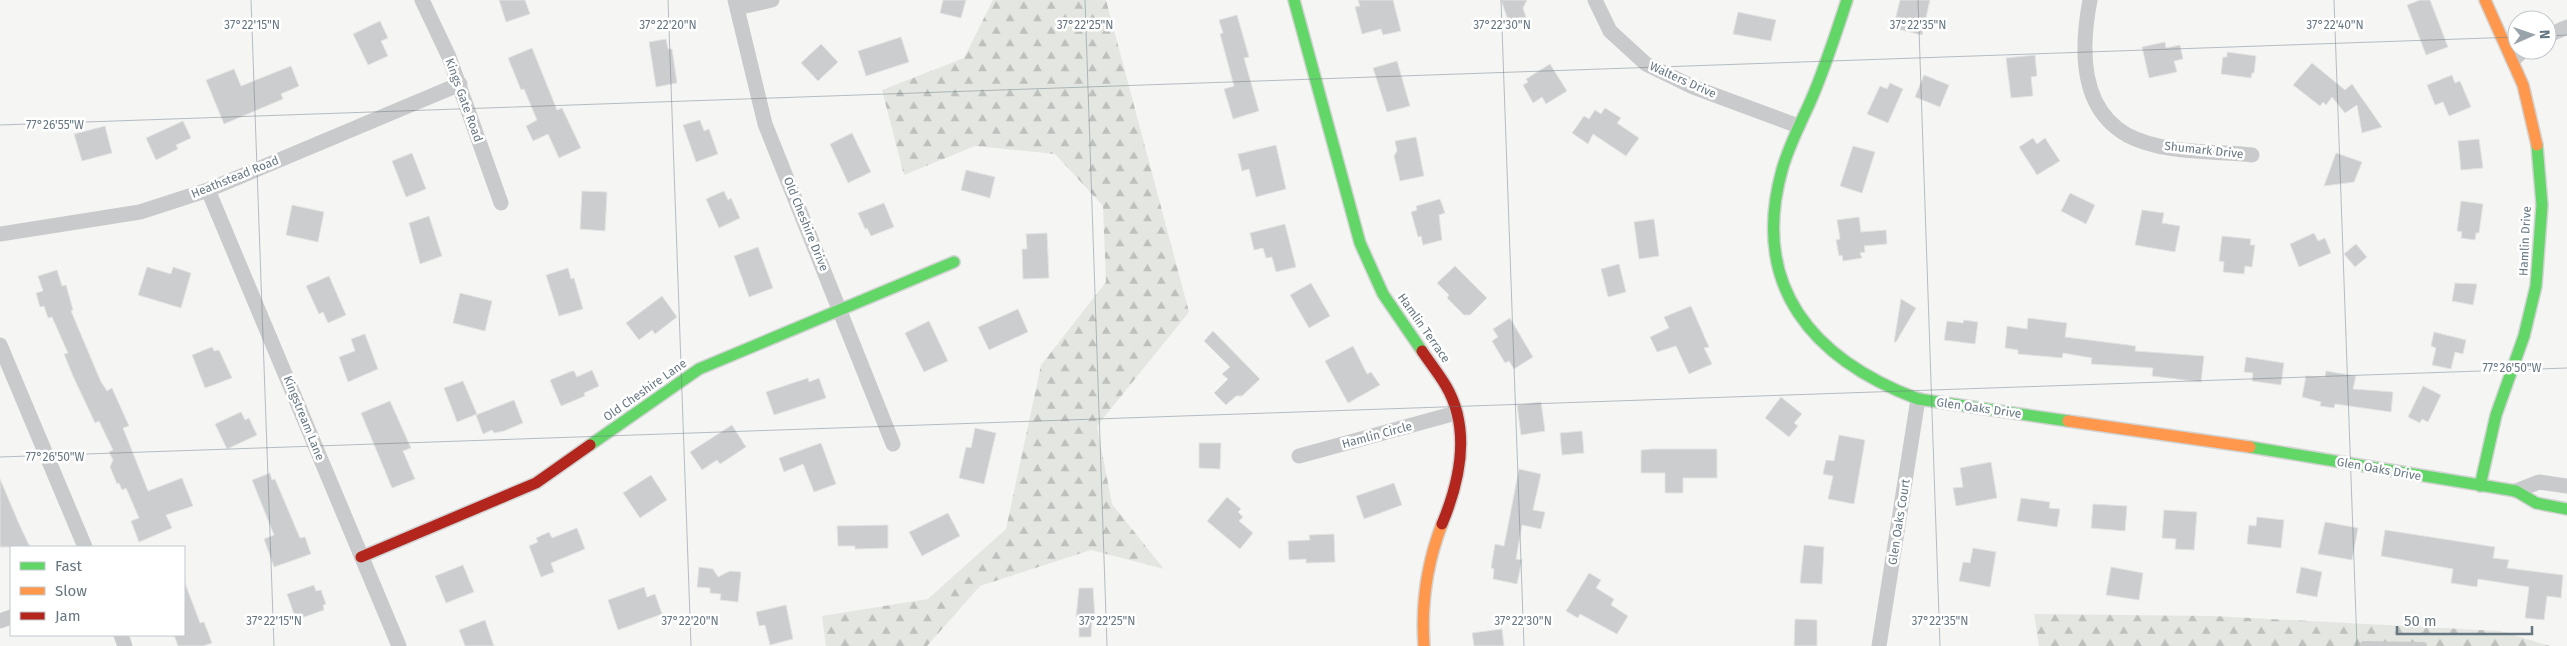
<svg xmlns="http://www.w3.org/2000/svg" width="2567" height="646" font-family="'Fira Sans',sans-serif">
<defs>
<pattern id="forest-firs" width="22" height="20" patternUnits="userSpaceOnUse" patternTransform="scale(1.25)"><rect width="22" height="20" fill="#e4e7e1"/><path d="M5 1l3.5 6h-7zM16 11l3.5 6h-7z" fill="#bdc0bc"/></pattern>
</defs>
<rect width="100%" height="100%" fill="#f5f5f4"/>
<path fill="url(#forest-firs)" d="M993,0H1106L1189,312L1097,426L1112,504L1164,569L1091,550L980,586L927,646H826L822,616L928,599L1006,529L1041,365L1106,282L1103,206L1055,154L975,146L904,175L882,90L964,58Z
M2034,614L2213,616L2500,631L2550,646H2039Z"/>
<path fill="#cccdce" stroke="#e4e4e4" d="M499,0H525L530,14L506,22Z
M943,0H966L961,18L940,13Z
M1358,0H1393L1401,31L1383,35L1381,29L1362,34L1355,7L1360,6Z
M1501,0H1527L1523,8L1527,20L1510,26Z
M1900,0H1930L1922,35L1893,28Z
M2420,0H2430L2448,47L2426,55L2407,5Z
M1738,12L1776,20L1771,41L1733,34Z
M1237,15L1249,57L1244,58L1259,111L1233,119L1224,89L1234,86L1220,34L1223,33L1219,20Z
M380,21L388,38L381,41L388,56L368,65L353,34Z
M901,37L909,62L866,76L858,51Z
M666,39L668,49H672L677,83L656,87L649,42Z
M2165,42L2166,48L2180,45L2183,59L2174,61L2177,72L2149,78L2142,47Z
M821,44L838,62L818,81L801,63Z
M532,48L557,110L562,108L581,148L559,158L548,134L533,141L526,126L537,120L524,89L521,90L508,58Z
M2227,52L2256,56L2254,73H2252L2251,78L2221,74L2223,57H2227Z
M2035,55L2037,76L2031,77L2033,96L2011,98L2006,58Z
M1397,61L1410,106L1387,112L1373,68Z
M2312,63L2345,90L2352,84L2382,127L2362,133L2357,105L2345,113L2332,97L2326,105L2323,102L2320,106L2293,85Z
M1550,64L1567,91L1546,104L1542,97L1533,103L1523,85L1528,82L1526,79Z
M291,66L299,86L281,94L283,99L224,124L206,80L234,69L241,86Z
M1924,75L1949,85L1940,107L1915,97Z
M2452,75L2455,83L2460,81L2471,107L2449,116L2443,102L2435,105L2427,85Z
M1890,83L1903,89L1888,123L1867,114L1880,86L1887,89Z
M1605,108L1621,118L1617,123L1639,138L1626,156L1593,134L1588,144L1572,133L1584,116L1589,119L1595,110L1601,114Z
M700,120L704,131L709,129L718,154L696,162L683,125Z
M183,121L191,138L176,145L178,149L156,160L146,138Z
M105,126L112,153L82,161L74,134Z
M852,133L871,172L848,183L830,144Z
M1416,137L1424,176L1400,181L1394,156L1397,151L1395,141Z
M2033,138L2037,144L2045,138L2060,161L2037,175L2019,147Z
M2479,139L2483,168L2461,170L2458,141Z
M1276,145L1286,189L1256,197L1249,169L1242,171L1238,154Z
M1853,146L1875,152L1862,193L1840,186Z
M412,153L426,189L406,197L392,161Z
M2336,153L2362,162L2354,182L2324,186Z
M966,170L995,177L990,198L961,190Z
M582,191L607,192L605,231L580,229Z
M724,191L728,200L731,198L740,218L719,228L706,199Z
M2070,193L2095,205L2086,224L2061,211Z
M1440,199L1445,213L1439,215L1442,240L1423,245L1421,236L1418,237L1411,212L1417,210L1416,206Z
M2461,201L2483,204L2479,233H2476L2475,240L2461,238L2462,232L2457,231Z
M884,203L894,227L871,236L867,228L865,229L858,213Z
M292,205L324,212L318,242L286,235Z
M2142,210L2164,213L2162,223L2180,226L2175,252L2135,245Z
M429,216L442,256L420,264L409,223Z
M1859,217L1861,232L1886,230L1887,244L1864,246L1865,252L1860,253L1862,258L1843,261L1842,255L1839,256L1836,240L1840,239L1837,220Z
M1654,219L1659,256L1639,259L1634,222Z
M1285,224L1296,267L1276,272L1272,257L1266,258L1263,248L1254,250L1250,233Z
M1047,233L1049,278L1023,279L1022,249H1027L1026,234Z
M2314,233L2318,241L2325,238L2331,253L2299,267L2290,244Z
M2222,236L2251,239L2250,245H2255L2252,267L2245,266L2244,274L2223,272L2224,262L2219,261Z
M2356,244L2367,257L2355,267L2344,254Z
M758,247L773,288L749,297L734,256Z
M1619,264L1626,292L1608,297L1601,269Z
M1455,266L1487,298L1470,315H1464L1447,298L1449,295L1437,283Z
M147,267L171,274L173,267L191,273L181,308L138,295Z
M568,268L571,279L574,278L583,309L559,316L546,275Z
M57,270L62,286L66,285L73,310L71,311L101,382L107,391L112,388L129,426L123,428L148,491L182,478L193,506L166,515L172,528L139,542L131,521L139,518L126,488L122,490L119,483L117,484L110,467L113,460L109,452L113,450L99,421L95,423L73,376L64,354L68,353L52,317L48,318L44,306L40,307L36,293L43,291L38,276Z
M329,276L346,315L328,323L323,312L319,314L306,286Z
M1311,283L1330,316L1309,328L1290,295Z
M2455,283L2477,284L2473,305L2452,301Z
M460,293L492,301L485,331L453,323Z
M662,296L677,317L655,334L652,330L639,340L626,323Z
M1901,299L1916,308L1896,342H1894Z
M1691,306L1709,347L1704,348L1712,364L1689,374L1676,346L1657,352L1650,337L1669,328L1664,317Z
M1018,309L1028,332L989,350L978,327Z
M1510,318L1533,357L1514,369L1509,361L1505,363L1492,341L1498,337L1493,329Z
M2028,318L2067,323L2065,337L2136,346L2135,351L2204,356L2201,382L2152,376L2153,368L2091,364L2092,358L2063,353L2062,358L2018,354V350L2005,348L2007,326L2027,329Z
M1964,320L1978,322L1975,344L1944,340L1947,321L1963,323Z
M929,321L948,361L924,372L905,333Z
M1213,331L1260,379L1242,396H1236L1226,405L1214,393L1228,379L1222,374L1230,367L1204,341Z
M2434,332L2466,340L2463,354L2455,352L2451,369L2432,365L2436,348L2431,346Z
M365,334L378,369L348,382L339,357L355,351L351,339Z
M1353,346L1367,374L1371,372L1380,385L1348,403L1325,361Z
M212,347L214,351L219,350L232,378L205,388L192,355Z
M2246,357L2284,363L2281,385L2252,381L2253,373L2244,372Z
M592,370L599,386L584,393L585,396L561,406L550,380L572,371H574L577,377Z
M2326,371L2356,376L2353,389L2393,392L2391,412L2335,404L2334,408L2320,406L2321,402L2302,397L2306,376L2325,377Z
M808,378L809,382L819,378L826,398L774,415L766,392Z
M463,381L477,414L457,422L444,388Z
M2423,386L2441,395L2428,422L2422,419L2420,423L2408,417Z
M1781,397L1802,414L1794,423L1798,426L1789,437L1765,418Z
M514,400L523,423L504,431L494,433L492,430L483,434L476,415Z
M390,401L411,448L403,451L415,479L392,488L361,413Z
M1541,402L1545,431L1521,435L1517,405Z
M241,412L245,420L249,418L257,435L227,449L215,424Z
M732,425L746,447L720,464L717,460L702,470L690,452Z
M975,428L996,433L984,484L959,478L966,447L971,448Z
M1582,431L1584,453L1562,455L1560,433Z
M1839,435L1865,440L1854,504L1828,499L1833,476L1823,474L1826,460L1834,461Z
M821,443L836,484L814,492L803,464L784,472L779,458Z
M1199,443H1221L1220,469L1199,468Z
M1653,449H1717V478H1683V493H1665V473H1641V450Z
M1991,462L1997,498L1956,506L1953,488L1963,487L1960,468Z
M1519,469L1541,474L1533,510L1545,512L1541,529L1522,525L1516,559L1522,560L1517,584L1493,579L1494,569L1491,568L1495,544L1504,546Z
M270,473L272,480L275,479L300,538L305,537L311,554L274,567L264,539L274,535L252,480Z
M651,475L667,500L640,518L623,493Z
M0,479L20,526L30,547H0Z
M1394,483L1402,505L1364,519L1356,496Z
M1227,497L1241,509L1238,512L1243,517L1239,521L1253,533L1240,549L1207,521Z
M2021,498L2050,502L2049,508L2060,509L2057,527L2017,521Z
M2093,504L2127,506L2125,531L2091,528Z
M2164,510L2197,512L2194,550L2175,549L2176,539L2162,538Z
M948,513L960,536L922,556L909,532Z
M2257,517L2284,520L2281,548L2247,544L2249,525L2256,526Z
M2325,522L2358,528L2352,560L2318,554Z
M888,525V548L855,549V546H838L837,526Z
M577,528L585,549L551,563L554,572L541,577L529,546L538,542L536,538L549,532L552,538Z
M2385,530L2495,547L2493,558L2509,560L2507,568L2563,575L2561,598L2547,596L2544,620L2525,618L2529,587L2478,579L2477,587L2451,583L2453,569L2381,556Z
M1334,534L1335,562L1306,563V559L1289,560L1288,541L1310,540L1309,535Z
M1804,545L1824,547L1822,584L1800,583Z
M1973,548L1996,552L1990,587L1959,581L1963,562L1970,563Z
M463,565L474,592L446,603L435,576Z
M699,567L713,569L718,577L730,571L741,572L738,602L720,600L721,594L710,593V588L697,587Z
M2111,567L2143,573L2139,600L2106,595Z
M2301,567L2322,572L2317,597L2296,593Z
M1589,573L1601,580L1596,588L1614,599L1611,605L1628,616L1617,634L1580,614L1578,618L1566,611Z
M185,583L200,623L204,622L212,643L203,646H178L174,635H184Z
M314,585L316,591L321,590L326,604L323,605L324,610L296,620L287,594Z
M644,587L647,597L655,594L662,614L618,630L608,600Z
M1079,588H1093L1095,618H1092L1091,637H1079V618L1076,617Z
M786,605L793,639L770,645L765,625L759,626L756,612Z
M1795,619L1817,620V646H1794Z
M485,620L494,646H465L459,630Z
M1502,629L1504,646H1474L1472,633Z"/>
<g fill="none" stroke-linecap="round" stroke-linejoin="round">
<g stroke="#d2d3d3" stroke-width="14">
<path id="fast" d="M1294,0L1360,243L1383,294L1422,351
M1847,0C1836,33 1825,68 1811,100C1801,123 1789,145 1782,170C1750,286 1812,359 1918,399L2068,421
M590,445L699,369L954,262
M2250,447L2516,491L2536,503L2567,509
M2480,486L2496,415L2524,336L2536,286L2542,205L2537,145"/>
</g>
<g stroke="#d2d3d3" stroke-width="14">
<path id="slow" d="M2485,0L2523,85L2537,145
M2068,421L2250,447
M1424,646C1421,605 1427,563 1442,524"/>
</g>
<g stroke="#d2d3d3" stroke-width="14">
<path id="jam" d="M1422,351C1430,363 1439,374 1446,386C1471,429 1460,481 1442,524
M361,557L536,483L590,445"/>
</g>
<path stroke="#c9cacb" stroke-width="8" d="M2364,645L2423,646"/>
<path stroke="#c9cacb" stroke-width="15" d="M422,0L449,57L501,203
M735,0L765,124L893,444
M1595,0L1610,31L1646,64L1693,87L1798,126
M2090,0C2081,47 2079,108 2127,135C2163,154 2213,151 2252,155
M737,8L772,0
M2547,36L2567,27
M2513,60L2524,50
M208,190L399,646
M0,234L140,212L208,190L460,84
M0,345L85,547
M1299,456L1456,413
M2516,491L2539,482L2567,486
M0,621L11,617
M121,635L125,646
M1879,646L1918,399"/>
<use href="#fast" stroke="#63d668" stroke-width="11"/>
<use href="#slow" stroke="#ff974d" stroke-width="11"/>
<use href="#jam" stroke="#b3261e" stroke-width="11"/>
</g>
<path fill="none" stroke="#677782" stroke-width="1" stroke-opacity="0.45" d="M251,0L274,646M668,0L691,646M1085,0L1107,646M1501,0L1524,646M1918,0L1940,646M2334,0L2357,646M2547,36L2567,35M0,125L2517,37M0,457L2567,368"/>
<g text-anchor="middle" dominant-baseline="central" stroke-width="5" stroke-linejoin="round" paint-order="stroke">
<g font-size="12" fill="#677782" stroke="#fff">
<text transform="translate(1683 80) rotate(24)">Walters Drive</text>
<text transform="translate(464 100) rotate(70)">Kings Gate Road</text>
<text transform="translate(2204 150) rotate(6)">Shumark Drive</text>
<text transform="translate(235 177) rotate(-22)">Heathstead Road</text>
<text transform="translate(806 224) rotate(68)">Old Cheshire Drive</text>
<text transform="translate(2525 241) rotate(-87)">Hamlin Drive</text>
<text transform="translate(1424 328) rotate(55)">Hamlin Terrace</text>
<text transform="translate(645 390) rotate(-35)">Old Cheshire Lane</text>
<text transform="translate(1979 408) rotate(8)">Glen Oaks Drive</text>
<text transform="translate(304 418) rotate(68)">Kingstream Lane</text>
<text transform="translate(1377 435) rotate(-15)">Hamlin Circle</text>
<text transform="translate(2379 469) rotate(10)">Glen Oaks Drive</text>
<text transform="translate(1899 522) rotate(-81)">Glen Oaks Court</text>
</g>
</g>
<g font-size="12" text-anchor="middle" fill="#677782" stroke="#fff" stroke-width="5" stroke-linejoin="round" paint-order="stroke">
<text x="252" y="29">37°22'15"N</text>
<text x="668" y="29">37°22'20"N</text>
<text x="1085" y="29">37°22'25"N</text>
<text x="1502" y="29">37°22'30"N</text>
<text x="1918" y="29">37°22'35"N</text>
<text x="2335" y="29">37°22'40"N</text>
<text x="55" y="129">77°26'55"W</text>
<text x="2512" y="372">77°26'50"W</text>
<text x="55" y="461">77°26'50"W</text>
<text x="274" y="625">37°22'15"N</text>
<text x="690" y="625">37°22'20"N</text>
<text x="1107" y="625">37°22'25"N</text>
<text x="1523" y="625">37°22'30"N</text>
<text x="1940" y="625">37°22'35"N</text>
</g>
<rect x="10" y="546" width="175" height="90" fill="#ffffff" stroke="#c2c9cd"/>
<rect x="20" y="562" width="25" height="8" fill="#63d668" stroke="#c2c9cd"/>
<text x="55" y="571" font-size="15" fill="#677782">Fast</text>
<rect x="20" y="587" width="25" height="8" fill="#ff974d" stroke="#c2c9cd"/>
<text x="55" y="596" font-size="15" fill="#677782">Slow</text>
<rect x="20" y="612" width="25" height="8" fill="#b3261e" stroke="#c2c9cd"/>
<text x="55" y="621" font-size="15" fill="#677782">Jam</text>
<g transform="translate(2532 35) rotate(88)"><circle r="24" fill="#ffffff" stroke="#c2c9cd"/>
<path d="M0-4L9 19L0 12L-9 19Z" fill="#99a3aa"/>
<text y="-8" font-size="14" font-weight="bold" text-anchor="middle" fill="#677782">N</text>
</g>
<path d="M2397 626v8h135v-8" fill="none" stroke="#677782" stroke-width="2.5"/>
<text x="2404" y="626" font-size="15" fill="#677782" stroke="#ffffff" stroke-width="4" paint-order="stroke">50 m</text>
</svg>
